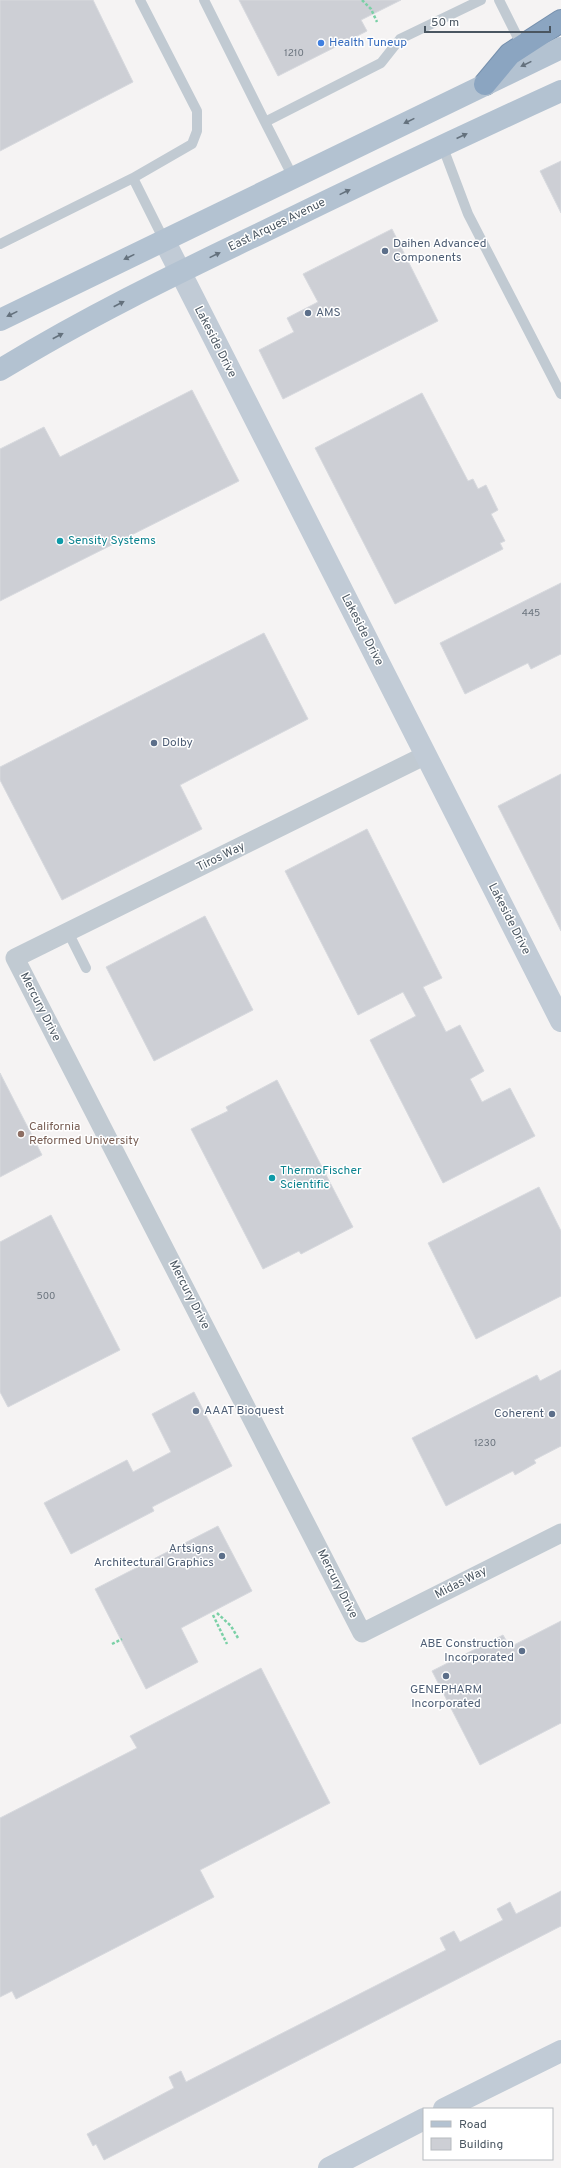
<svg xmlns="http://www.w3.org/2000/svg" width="561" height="2168" font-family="Overpass,sans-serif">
<rect width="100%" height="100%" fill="#f5f3f3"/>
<path fill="#cdcfd5" stroke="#d7d9de" d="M0,0H93L133,82L0,151Z
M239,0H401L361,20L367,31L278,76Z
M561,161V213L540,171Z
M392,229L438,321L283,399L259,350L294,332L287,318L318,302L303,274Z
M192,390L239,481L0,601V449L44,427L60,457Z
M422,393L468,481L473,479L478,489L486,485L498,510L491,514L505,541L500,543L503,549L395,604L315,448Z
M561,583V654L531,669L528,663L465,694L440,643Z
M264,633L308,719L180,785L202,829L62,900L0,780V767Z
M561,774V931L498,806Z
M367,829L442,978L423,987L446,1032L460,1025L484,1071L470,1079L482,1102L510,1088L535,1136L443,1183L370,1040L416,1016L403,992L358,1015L285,871Z
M205,916L253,1010L154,1061L106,967Z
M0,1073L42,1155L0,1177Z
M277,1080L353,1227L301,1254L299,1251L263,1269L191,1129L228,1111L226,1107Z
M539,1187L561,1231V1296L476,1339L428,1243Z
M51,1215L120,1350L8,1407L0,1392V1242Z
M561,1370V1446L534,1460L536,1463L515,1475L513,1471L446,1506L412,1438L537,1375L540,1381Z
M194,1392L232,1466L152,1507L154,1511L71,1554L44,1503L127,1460L133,1472L171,1452L152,1414Z
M218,1526L252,1591L181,1628L198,1662L146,1689L95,1589Z
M561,1621V1723L480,1765L432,1671L503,1635L510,1647Z
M261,1668L330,1803L200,1870L214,1897L16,1999L12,1991L0,1997V1818L137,1748L130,1736Z
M561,1891V1926L104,2160L96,2144L93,2146L87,2134L174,2088L169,2077L181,2071L186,2082L446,1950L440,1938L454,1931L460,1942L503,1920L497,1909L510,1902L516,1914Z"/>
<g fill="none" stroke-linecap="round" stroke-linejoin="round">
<g stroke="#7690ad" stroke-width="24">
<path id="highway" d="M485,84L510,54L561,21"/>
</g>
<path stroke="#7ad0a6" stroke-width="2.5" stroke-dasharray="3 2" stroke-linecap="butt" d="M362,0L371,9L377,22
M217,1613L231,1626L238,1638
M213,1615L227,1644
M112,1644L122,1639"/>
<path stroke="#c1cad2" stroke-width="10" d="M204,0L265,122
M499,0L522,46
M442,145L468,214L561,394
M293,177L265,122L381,63L400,39L481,0
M133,178L164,240
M0,244L133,178L192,144L197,131V111L140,0
M68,932L86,968"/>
<path stroke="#c1cad2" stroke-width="19" d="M426,755L15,958L362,1633L561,1533"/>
<path stroke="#c1cbd6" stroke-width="22" d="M164,240L561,1021
M444,2109L561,2051
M329,2168L424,2119"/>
<path stroke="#b3c2d1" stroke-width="22" d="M0,320L561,48
M0,370C83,319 171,276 259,234C359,185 460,137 561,91"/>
<use href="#highway" stroke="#8ba5c1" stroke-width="22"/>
</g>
<defs><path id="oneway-solid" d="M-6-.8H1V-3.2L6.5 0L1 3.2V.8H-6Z"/></defs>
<g fill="#64717d">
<use href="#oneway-solid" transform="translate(526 64) rotate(154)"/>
<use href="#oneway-solid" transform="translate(409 121) rotate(154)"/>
<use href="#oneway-solid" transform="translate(462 136) rotate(-25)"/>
<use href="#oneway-solid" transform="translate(345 192) rotate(-26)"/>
<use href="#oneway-solid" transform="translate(215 255) rotate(-26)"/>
<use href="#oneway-solid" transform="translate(129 257) rotate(154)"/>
<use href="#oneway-solid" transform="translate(119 304) rotate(-27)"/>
<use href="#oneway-solid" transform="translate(12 314) rotate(154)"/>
<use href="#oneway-solid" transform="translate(58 336) rotate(-28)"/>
</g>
<circle fill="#3f7fe0" stroke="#fff" stroke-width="1.5" cx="321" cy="43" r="4"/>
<g fill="#5c6f8a" stroke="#fff" stroke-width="1.5">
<circle cx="385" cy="251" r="4"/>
<circle cx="308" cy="313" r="4"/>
<circle cx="154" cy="743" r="4"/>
<circle cx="196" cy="1411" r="4"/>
<circle cx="552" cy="1414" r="4"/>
<circle cx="222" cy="1556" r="4"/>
<circle cx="522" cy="1651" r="4"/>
<circle cx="446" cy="1676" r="4"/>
</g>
<g fill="#0f9aa8" stroke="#fff" stroke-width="1.5">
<circle cx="60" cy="541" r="4"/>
<circle cx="272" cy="1178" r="4"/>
</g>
<circle fill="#8d6e63" stroke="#fff" stroke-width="1.5" cx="21" cy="1134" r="4"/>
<g text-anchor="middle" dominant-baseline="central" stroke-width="3" stroke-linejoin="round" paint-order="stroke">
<g font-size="10" fill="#6b747e">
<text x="294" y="53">1210</text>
<text x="531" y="613">445</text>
<text x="46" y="1296">500</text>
<text x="485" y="1443">1230</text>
</g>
<g font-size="12" fill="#366cbe" stroke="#fff" text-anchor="start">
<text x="329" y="43">Health Tuneup</text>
</g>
<g font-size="12" fill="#4a5661" stroke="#fff">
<text transform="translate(277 225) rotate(-26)">East Arques Avenue</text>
<text transform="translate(215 342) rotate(63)">Lakeside Drive</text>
<text transform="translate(362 630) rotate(63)">Lakeside Drive</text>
<text transform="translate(221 857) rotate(-26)">Tiros Way</text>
<text transform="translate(509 919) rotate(63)">Lakeside Drive</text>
<text transform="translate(40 1007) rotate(63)">Mercury Drive</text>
<text transform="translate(189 1295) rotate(63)">Mercury Drive</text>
<text transform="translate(461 1583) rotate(-27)">Midas Way</text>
<text transform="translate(337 1584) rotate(63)">Mercury Drive</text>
</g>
<g font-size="12" fill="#4e5e75" stroke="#fff" text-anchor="start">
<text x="393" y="244">Daihen Advanced<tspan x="393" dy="14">Components</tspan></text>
<text x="316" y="313">AMS</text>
<text x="162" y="743">Dolby</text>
<text x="204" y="1411">AAAT Bioquest</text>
<text x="544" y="1414" text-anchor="end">Coherent</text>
<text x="214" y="1549" text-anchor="end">Artsigns<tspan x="214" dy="14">Architectural Graphics</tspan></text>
<text x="514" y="1644" text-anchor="end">ABE Construction<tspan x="514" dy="14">Incorporated</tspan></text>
<text x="446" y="1690" text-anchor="middle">GENEPHARM<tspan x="446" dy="14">Incorporated</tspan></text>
</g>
<g font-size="12" fill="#0d838f" stroke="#fff" text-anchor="start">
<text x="68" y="541">Sensity Systems</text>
<text x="280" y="1171">ThermoFischer<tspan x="280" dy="14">Scientific</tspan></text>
</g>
<g font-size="12" fill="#785e54" stroke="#fff" text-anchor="start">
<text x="29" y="1127">California<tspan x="29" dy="14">Reformed University</tspan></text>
</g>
</g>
<rect x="423" y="2108" width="130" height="52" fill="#ffffff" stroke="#b7bbc0"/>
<rect x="431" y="2121" width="20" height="6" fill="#b3c2d1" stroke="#b7bbc0"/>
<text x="459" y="2128" font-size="12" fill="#4a5661">Road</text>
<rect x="431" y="2138" width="20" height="12" fill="#cdcfd5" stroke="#b7bbc0"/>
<text x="459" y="2148" font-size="12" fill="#4a5661">Building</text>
<path d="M425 26v6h125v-6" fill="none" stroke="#4a5661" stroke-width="2"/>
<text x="431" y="26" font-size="12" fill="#4a5661" stroke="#ffffff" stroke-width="3" paint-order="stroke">50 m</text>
</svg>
